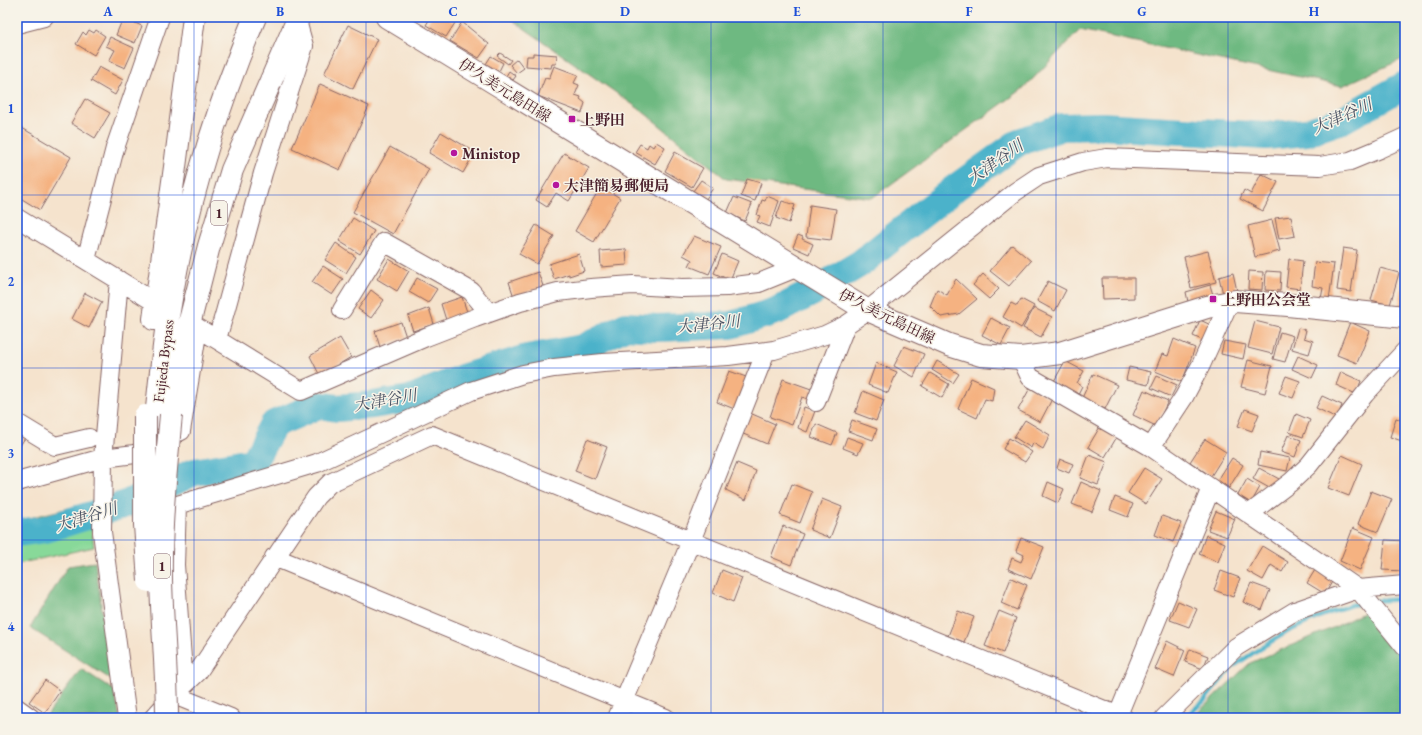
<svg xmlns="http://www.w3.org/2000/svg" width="1422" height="735" font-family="'EB Garamond','Noto Serif JP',serif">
<rect width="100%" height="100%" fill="#f7f3e8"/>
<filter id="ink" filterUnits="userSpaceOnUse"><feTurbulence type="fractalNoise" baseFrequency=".025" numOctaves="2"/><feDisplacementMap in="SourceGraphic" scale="8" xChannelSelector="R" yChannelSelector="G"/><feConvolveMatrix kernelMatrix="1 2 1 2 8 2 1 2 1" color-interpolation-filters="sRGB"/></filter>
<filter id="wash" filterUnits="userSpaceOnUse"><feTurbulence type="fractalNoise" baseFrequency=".012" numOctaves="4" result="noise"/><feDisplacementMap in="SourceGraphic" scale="16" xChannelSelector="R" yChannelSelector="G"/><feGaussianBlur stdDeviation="0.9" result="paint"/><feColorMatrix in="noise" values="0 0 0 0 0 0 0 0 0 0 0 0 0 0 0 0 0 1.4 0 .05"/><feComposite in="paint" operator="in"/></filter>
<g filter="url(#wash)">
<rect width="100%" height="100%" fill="#f5e3cd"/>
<path fill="#88d999" stroke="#697c62" d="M89,503L94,547L17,564V521Z"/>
<path fill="#6eb981" stroke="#5c6c56" d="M508,17H1405V58L1342,86L1080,30L1024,88L872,198L726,179L642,111Z
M95,562L112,680L30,628L68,566Z
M1365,612L1405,658V718H1192L1250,663L1337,626Z
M81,669L114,690L120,718H45Z"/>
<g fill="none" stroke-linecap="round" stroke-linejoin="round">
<path stroke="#4bb2ca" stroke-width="4.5" d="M1373,601L1405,599
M1184,718L1203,702L1231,668L1262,647L1287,632L1319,617L1351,605L1364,603"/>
<path stroke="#4bb2ca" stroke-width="28" d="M17,533L46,529L126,504L194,472L253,462L274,424L319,405L337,408L372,405L409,399L462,378L527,358L583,348L626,326L657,328L731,325L776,311L813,292L861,263L955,188L1019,142L1062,127L1101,126L1266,136L1307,132L1342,120L1405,85"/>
</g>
<g id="blocks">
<path fill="#f5b281" d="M431,17H445L455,23L446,37L426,25Z
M123,18L142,26L135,43L116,35Z
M462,22L489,44L479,58L450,41Z
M348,25L377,39L353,89L324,74Z
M89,30L94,33L96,30L105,36L94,55L76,44L83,32L86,35Z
M110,37L134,48L125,68L109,61L115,50L106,46Z
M500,53L511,60L508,64L497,56Z
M533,53L557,55L556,64H552L551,68L526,66L527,56H533Z
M491,56L503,63L499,71L486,64Z
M517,59L524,68L517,73L510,65Z
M554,66L578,75L574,83L579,85L575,95L581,97L580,99L585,103L582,113L538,96L545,78L549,79Z
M99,67L123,80L115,95L91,81Z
M509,71L516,76L513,80L506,76Z
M320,84L369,106L340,170L292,148Z
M85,99L110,113L95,138L71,123Z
M17,125L71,157L40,210L17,196Z
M441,132L475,152L463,173L429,153Z
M656,142L665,147L655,164L635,152L640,144L647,148L649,144L653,147Z
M390,147L429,169L393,234L353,212Z
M675,152L703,168L692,187L665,171Z
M564,153L589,168L569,201L556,193L547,207L536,200Z
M1261,174L1278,182L1263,211L1240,199L1244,190L1251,194Z
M747,179L761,183L755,201L741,196Z
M701,180L713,188L706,199L693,191Z
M601,186L620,198L594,242L575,231Z
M767,196L779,201L770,227L757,222L760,216L757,215L762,200L765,201Z
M734,197L752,204L745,221L727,213Z
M782,201L795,205L789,223L776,218Z
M810,205L836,209L831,240L806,237Z
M1291,216L1295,236L1279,239L1275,218Z
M353,218L374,231L360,254L339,241Z
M1272,220L1280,251L1255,257L1248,226Z
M536,225L554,236L537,264L519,254Z
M798,235L803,237L802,239L813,244L809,254L793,247Z
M694,236L721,247L709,274L689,266L692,260L683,255Z
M336,243L356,257L346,273L325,260Z
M1012,245L1031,261L1009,286L990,271Z
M1343,248L1357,250L1351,292L1337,290Z
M626,249L627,265L601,267L600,251Z
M1208,251L1216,282L1191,288L1184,257Z
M579,254L584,271L569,276V274L554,279L549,264Z
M722,254L738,261L730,280L714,273Z
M389,259L409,271L397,291L377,279Z
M1289,259L1303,261L1300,289L1286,287Z
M1315,262L1334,264L1329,300L1321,299L1323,288L1312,286Z
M323,266L343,279L332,295L312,282Z
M1380,268L1399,273L1390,305L1371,300Z
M1249,271L1263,272L1262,290L1248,289Z
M1266,271L1281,272L1280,291L1265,290Z
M538,272L543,286L514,297L509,282Z
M1233,273L1237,291L1223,294L1219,277Z
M983,274L999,289L989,299L973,285Z
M1404,277H1405V306L1399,305Z
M417,278L437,289L428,303L409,292Z
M1102,278H1134V298L1103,299Z
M956,279L977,299L959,314L941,317L930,306L937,289L947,295Z
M1048,281L1066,290L1055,311L1037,301Z
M1210,285L1213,295L1188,302L1186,292Z
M371,290L384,300L371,318L358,309Z
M85,293L102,302L89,328L72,319Z
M462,297L467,312L446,320L441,304Z
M1021,299L1034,306L1021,328L1003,317L1011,303L1017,306Z
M429,308L434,324L413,331L408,316Z
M1034,308L1052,317L1041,337L1023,328Z
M991,318L1010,328L1001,345L982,335Z
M1200,320L1213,326L1206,342L1193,336Z
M1255,321L1279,327L1272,354L1248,348Z
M401,322L406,337L380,347L375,331Z
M1350,322L1370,331L1357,363L1337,355Z
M1298,328L1306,330L1304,338L1313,341L1309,354L1292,349Z
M1280,332L1293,336L1285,362L1273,359Z
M340,338L351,357L320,376L310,356Z
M1174,339L1195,348L1182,382L1155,371L1162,354L1168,356Z
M1224,341L1246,345L1243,359L1221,354Z
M904,346L924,354L914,377L894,366Z
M1298,356L1318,365L1312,378L1292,369Z
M1248,360L1272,366L1265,393L1241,387Z
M937,361L959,374L953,383L932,370Z
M1065,361L1084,371L1077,383L1082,386L1077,396L1053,383Z
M876,363L897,372L888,393L868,385Z
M1129,367L1151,372L1148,385L1126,380Z
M729,371L749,378L737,410L717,402Z
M1341,372L1361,381L1356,394L1336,385Z
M930,373L949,384L942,398L922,386Z
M1093,374L1117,385L1105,409L1082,398Z
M1157,376L1177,385L1171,397L1151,388Z
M1286,376L1300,381L1293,398L1279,393Z
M971,378L994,388L992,401L985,399L977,418L958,409Z
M783,379L814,390L811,400L802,397L792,425L770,417Z
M1030,388L1052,399L1040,422L1018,410Z
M1144,390L1168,401L1156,426L1133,415Z
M863,391L884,400L876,421L855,413Z
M1322,396L1342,405L1337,418L1316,408Z
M804,407L815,411L807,432L798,428Z
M1245,409L1259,414L1252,431L1238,426Z
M750,413L775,424L767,444L741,433Z
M1296,414L1310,420L1303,437L1289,432Z
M1396,418L1405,421V442L1390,437Z
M852,420L877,429L873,440L848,431Z
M1025,420L1050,435L1043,449L1033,443L1031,448L1014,437Z
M816,424L837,433L832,445L811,437Z
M1101,425L1118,435L1105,457L1088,447Z
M17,433L25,438L17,450Z
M1288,435L1301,440L1295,457L1281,452Z
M847,437L863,443L858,454L843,448Z
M1009,438L1032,452L1025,462L1003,449Z
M587,439L607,447L595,479L575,471Z
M1205,439L1226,452L1211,476L1190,462Z
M1260,452L1290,458L1287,471L1258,465Z
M1089,455L1107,462L1098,485L1080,478Z
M1342,455L1362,464L1349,496L1328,488Z
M1232,458L1243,465L1229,488L1218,480Z
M1060,459L1073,464L1069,473L1057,468Z
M737,463L756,471L746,500L726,490Z
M1144,468L1162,479L1146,504L1128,493Z
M1259,468L1279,479L1273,490L1253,479Z
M1247,479L1260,487L1251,503L1238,495Z
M1048,482L1064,489L1058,503L1043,496Z
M1081,482L1101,491L1092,512L1072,504Z
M792,484L812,492L800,523L780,515Z
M1371,491L1392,499L1378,532L1358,524Z
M1115,497L1133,504L1128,517L1110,510Z
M822,499L842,507L830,538L810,530Z
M1216,511L1235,519L1227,537L1208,530Z
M1162,516L1181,523L1173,542L1155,535Z
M783,526L803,534L791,565L771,557Z
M1353,528L1374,537L1360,570L1340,561Z
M1206,535L1225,543L1218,562L1199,554Z
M1021,538L1044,547L1031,579L1008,569L1012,558L1021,562L1024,555L1016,551Z
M1385,540L1405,541V571L1382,570Z
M1262,546L1288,562L1282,572L1271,565L1263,580L1247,571Z
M722,570L742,578L733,602L713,593Z
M1315,570L1333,580L1325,594L1307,583Z
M1221,571L1240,578L1233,597L1214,590Z
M1011,578L1027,585L1017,610L1001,603Z
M1251,583L1270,590L1262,610L1243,602Z
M1178,601L1197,609L1189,627L1170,620Z
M958,611L974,617L964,642L948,636Z
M999,611L1016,618L1003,653L985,646Z
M1167,641L1185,650L1174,677L1155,669Z
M1190,649L1208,656L1203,669L1185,662Z
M45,680L60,691L45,713L29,702Z"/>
</g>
</g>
<g filter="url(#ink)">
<use href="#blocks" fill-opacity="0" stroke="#866464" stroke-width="1"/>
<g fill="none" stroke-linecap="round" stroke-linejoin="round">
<g stroke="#866464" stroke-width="20">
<path id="minor" d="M17,24L44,17
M17,218L148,298
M86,260L115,148L160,17
M119,280L103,458L102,532L127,718
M342,310L384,242L471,291L489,313
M217,339L225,312L263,173L304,46L297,21
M1021,358L1030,377L1151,447L1358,589L1405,647
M816,402L846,325
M17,423L55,446L89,438
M1151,447L1184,397L1201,365L1229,303
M17,482L103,458L135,454L181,431L198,328L301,391L426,337L475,318L520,302L558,292L591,288L633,285L682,288L727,287L759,283L796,268
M1249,514L1291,482L1309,465L1365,394L1405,351
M274,557L666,718
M184,685L175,565L177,505L317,463L471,391L523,374L554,368L603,363L728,356L774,350L825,335L846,325L868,310L1015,192L1039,176L1083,162L1107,158L1320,166L1350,161L1379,149L1405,137
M174,695L231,718
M17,708L31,718
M1118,715L1211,488
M153,718L174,695L198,672L316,497L330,483L432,435L1124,718
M617,718L691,541L766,351
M1164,718L1236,647L1295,611L1358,589L1405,585"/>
</g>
<g stroke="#866464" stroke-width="24">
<path id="secondary" d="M387,17L863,308L949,345L981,355L1021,358L1060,353L1207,307L1235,301L1288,305L1405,317"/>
</g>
<g stroke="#866464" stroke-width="24">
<path id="motorway" d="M154,319L175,167L194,17
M171,415L185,340L209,246L232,170L297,21
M156,418C159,389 162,360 166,331C181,223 213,117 255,17"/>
</g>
<use href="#minor" stroke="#fff" stroke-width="18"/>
<use href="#secondary" stroke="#fff" stroke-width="22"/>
<use href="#motorway" stroke="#fff" stroke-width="22"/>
<g stroke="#866464" stroke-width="24" stroke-linecap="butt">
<path id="motorway-bridge" d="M145,416V525L149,581
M167,718C167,671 162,625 161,579C160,524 166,469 171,415"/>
</g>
<use href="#motorway-bridge" stroke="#fff" stroke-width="22"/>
</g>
</g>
<path fill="none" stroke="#1d4ed8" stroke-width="1" stroke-opacity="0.55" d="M194,17V718M366,17V718M539,17V718M711,17V718M883,17V718M1056,17V718M1228,17V718M17,195H1405M17,368H1405M17,540H1405"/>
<g fill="#b5179e" stroke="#f7f3e8" stroke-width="1.5">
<rect x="568" y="115" width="8" height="8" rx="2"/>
<circle cx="454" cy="153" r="4"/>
<circle cx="556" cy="185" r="4"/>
<rect x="1209" y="295" width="8" height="8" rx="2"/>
</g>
<g text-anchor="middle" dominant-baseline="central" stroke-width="3" stroke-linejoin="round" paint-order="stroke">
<g fill="#f7f3e8" stroke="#7e5f64" stroke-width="1">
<rect x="211" y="201" width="16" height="24" rx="3"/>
<rect x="154" y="554" width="16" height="24" rx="3"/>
</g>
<g font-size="14" font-weight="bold" fill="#4a1f2b">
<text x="219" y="213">1</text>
<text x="162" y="566">1</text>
</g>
<g font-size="15" fill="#4a1f2b" stroke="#f7f3e8">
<text transform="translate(505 90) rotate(32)">伊久美元島田線</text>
<text transform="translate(887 316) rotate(26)">伊久美元島田線</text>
<text transform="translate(163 361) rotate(-83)">Fujieda Bypass</text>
</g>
<g font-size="15" font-weight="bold" fill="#4a1f2b" stroke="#f7f3e8" text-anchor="start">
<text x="580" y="119">上野田</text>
<text x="462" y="153">Ministop</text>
<text x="564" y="185">大津簡易郵便局</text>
<text x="1221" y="299">上野田公会堂</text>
</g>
<g font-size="16" font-style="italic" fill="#4a5263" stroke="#f7f3e8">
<text transform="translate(1342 116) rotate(-24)">大津谷川</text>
<text transform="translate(995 162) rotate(-35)">大津谷川</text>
<text transform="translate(708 324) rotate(-6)">大津谷川</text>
<text transform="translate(385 400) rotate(-10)">大津谷川</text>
<text transform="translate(86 517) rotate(-17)">大津谷川</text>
</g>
</g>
<rect width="1422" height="735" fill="none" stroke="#f7f3e8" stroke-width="44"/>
<rect x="22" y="22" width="1378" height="691" fill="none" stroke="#1d4ed8" stroke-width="1.5"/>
<g font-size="13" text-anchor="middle" font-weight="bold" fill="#1d4ed8">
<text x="108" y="16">A</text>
<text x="280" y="16">B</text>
<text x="453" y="16">C</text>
<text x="625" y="16">D</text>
<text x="797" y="16">E</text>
<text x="969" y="16">F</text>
<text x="1142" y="16">G</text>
<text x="1314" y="16">H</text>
<text x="11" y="113">1</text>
<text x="11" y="286">2</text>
<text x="11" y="458">3</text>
<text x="11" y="631">4</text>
</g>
</svg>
